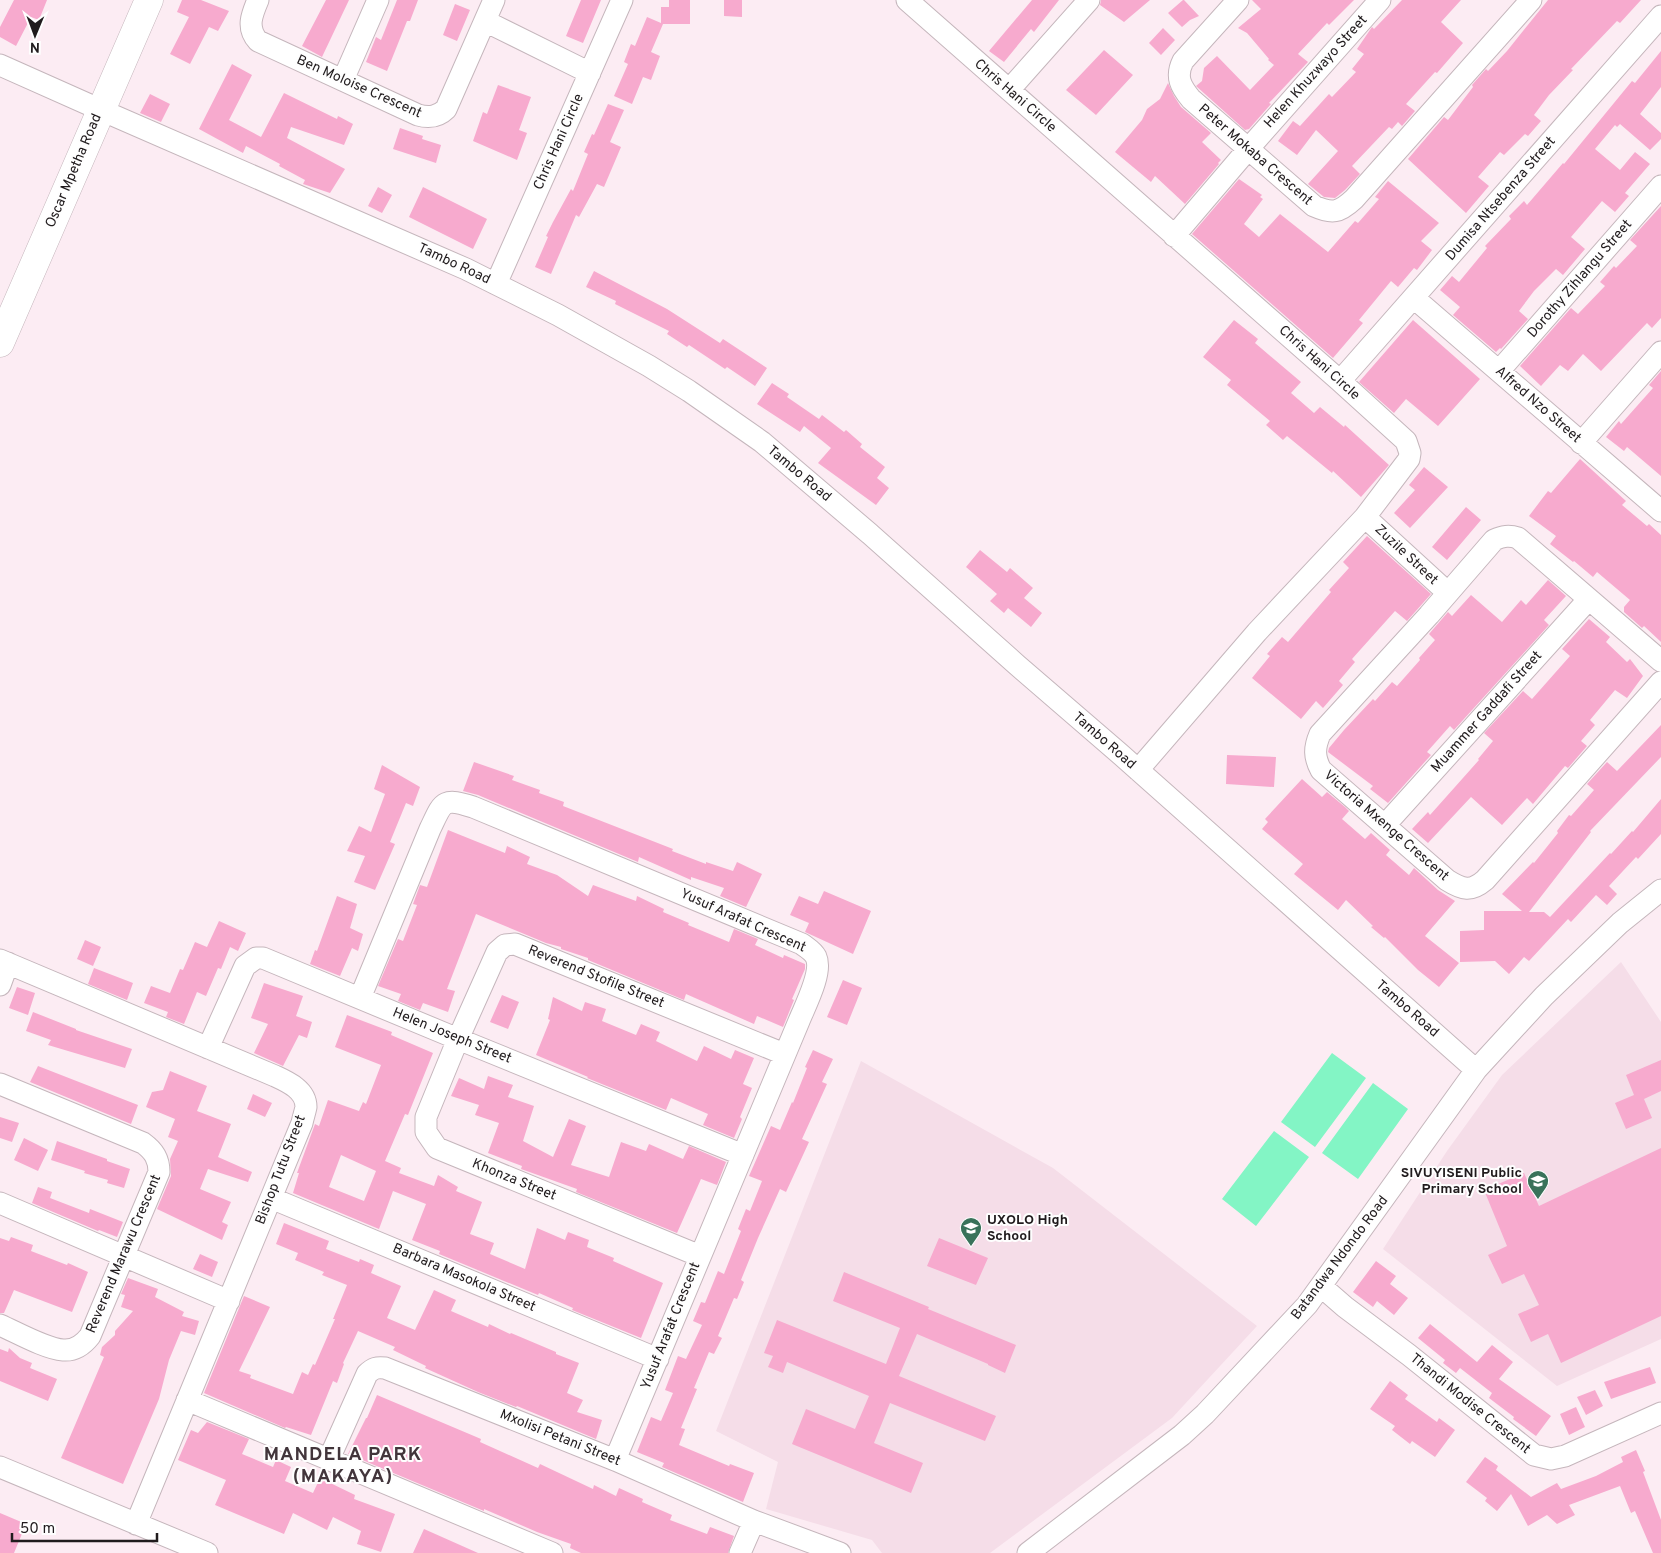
<svg xmlns="http://www.w3.org/2000/svg" width="1661" height="1553" font-family="Overpass,sans-serif">
<rect width="100%" height="100%" fill="#fcecf3"/>
<path fill="#f5dde8" d="M1621,962L1661,1022V1339L1557,1386L1383,1249L1447,1151L1502,1075Z
M861,1061L1053,1168L1257,1326L1172,1418L990,1553H882L872,1540L766,1509L778,1462L716,1431Z"/>
<path fill="#83f5c5" d="M1332,1053L1366,1078L1315,1147L1281,1122Z
M1373,1083L1408,1109L1358,1179L1322,1153Z
M1274,1131L1309,1157L1256,1226L1222,1199Z"/>
<path fill="#f7aace" fill-rule="evenodd" d="M14,0H47L39,20L31,17L16,46L0,37V27Z
M182,0H201L229,11L218,31L209,27L190,64L170,54L189,17L177,12Z
M326,0H349L322,57L302,46Z
M397,0H418L410,21H407L387,71L366,62L376,37L381,40Z
M581,0H601L583,43L566,36Z
M669,0H690V24H663L651,52L660,56L651,80L643,77L632,104L614,96L628,64L624,62L631,44L635,46L647,17L661,23V7H669Z
M724,0H742V17L724,16Z
M1032,0H1059L1034,32L1031,29L1004,62L989,51Z
M1101,0H1150L1124,22L1100,5Z
M1183,0H1184L1199,16L1190,20L1182,27L1168,13Z
M1252,0H1354L1329,25L1327,23L1298,54L1308,62L1269,103L1271,104L1249,129L1245,130L1196,86L1202,81L1204,68L1217,56L1250,90L1274,65L1268,60L1269,59L1247,33L1238,28L1261,9Z
M1402,0H1461L1441,22L1463,43L1437,73L1435,72L1406,104L1415,111L1402,126L1398,122L1392,129L1389,127L1352,166L1360,174L1345,190L1335,198L1324,197L1308,184L1338,151L1316,130L1297,155L1278,141L1293,121L1300,126L1329,94L1332,97L1356,72L1352,69L1364,54L1357,49L1372,27L1374,29Z
M1548,0H1641L1620,23L1617,21L1571,69L1573,70L1549,95L1534,115L1541,121L1528,136L1525,134L1504,155L1500,152L1478,177L1489,186L1466,213L1408,159L1444,117L1448,120L1473,87L1472,85L1486,69L1488,71L1507,51Z
M455,4L470,10L457,41L443,35Z
M1163,28L1175,40L1161,55L1149,43Z
M1104,50L1133,75L1096,115L1066,90Z
M1661,51V87L1640,114L1661,133V139L1650,150L1620,124L1617,127L1615,125L1595,149L1620,170L1635,152L1650,164L1625,193L1629,196L1615,212L1602,201L1571,237L1585,249L1563,275L1556,269L1534,291L1519,311L1528,319L1501,349L1500,348L1496,352L1453,315L1460,307L1440,290L1452,276L1459,282L1487,248L1485,246L1511,219L1509,216L1524,201L1527,205L1563,163L1564,164L1632,81L1635,83Z
M232,64L252,75L229,120L261,137L284,93L337,119L338,116L353,124L344,145L291,127L287,138L345,169L330,193L303,184L305,180L279,166L280,164L246,146L243,153L199,129Z
M1168,83L1174,96L1181,107L1211,133L1202,142L1221,160L1218,163L1219,164L1185,204L1155,176L1151,182L1115,152L1142,120L1147,109L1160,99Z
M498,85L531,97L519,130L527,133L517,160L473,141L483,112L487,114Z
M150,94L170,104L161,122L140,113Z
M608,104L624,110L610,142L621,147L604,187L597,184L579,217L576,215L551,274L535,267L548,237L546,236L553,222L571,189L573,191L588,154L584,152L592,134L594,135Z
M400,128L423,136L422,139L441,145L436,163L393,149Z
M1239,179L1262,195L1260,197L1263,199L1244,224L1259,237L1280,214L1328,252L1355,221L1358,223L1379,199L1375,197L1388,181L1439,223L1421,241L1432,250L1417,270L1414,268L1398,287L1391,281L1359,320L1363,323L1333,358L1192,234Z
M378,187L392,195L382,213L368,206Z
M423,187L487,219L473,249L409,217Z
M1661,206V318L1652,328L1647,323L1601,371L1583,354L1568,371L1560,365L1541,386L1520,366L1571,308L1578,314L1605,286L1600,282L1614,266L1616,268L1637,246L1630,240Z
M594,271L667,309L720,343L723,339L767,368L755,386L727,367L725,369L689,345L687,347L667,334L669,331L615,304L616,301L586,287Z
M1234,320L1258,339L1255,343L1301,382L1291,393L1314,413L1320,407L1344,427L1345,425L1389,465L1361,497L1333,471L1332,473L1287,436L1283,440L1266,425L1270,421L1227,385L1231,380L1203,357Z
M1413,320L1480,379L1438,426L1406,399L1394,413L1359,382Z
M1661,371V476L1627,447L1624,451L1606,437L1619,421L1621,424L1653,388L1649,385Z
M772,383L789,394L787,397L819,419L822,415L844,432L846,430L862,444L860,447L885,467L877,478L889,488L876,505L818,463L831,448L804,426L800,432L757,404Z
M1580,459L1626,501L1622,505L1647,526L1649,524L1661,535V642L1644,626L1642,628L1624,612V607L1630,600L1597,572L1593,577L1574,561L1573,562L1550,544L1556,536L1529,516L1548,491L1551,493Z
M1424,467L1448,487L1410,528L1394,513L1415,490L1409,485Z
M1466,507L1481,520L1447,560L1432,547Z
M1367,536L1431,594L1407,621L1395,611L1352,659L1355,662L1339,681L1343,685L1323,708L1316,701L1301,719L1252,678L1270,656L1267,654L1282,637L1288,642L1331,592L1329,590L1349,568L1343,562Z
M980,550L1007,572L1010,568L1033,588L1024,598L1042,613L1031,627L1008,608L1004,613L990,601L997,594L966,567Z
M1548,580L1566,596L1544,620L1549,625L1454,730L1450,726L1427,752L1431,755L1388,803L1370,789L1373,786L1328,752L1329,748L1344,730L1373,699L1375,701L1392,682L1397,686L1420,660L1419,658L1435,640L1429,634L1448,612L1452,616L1471,595L1502,622L1521,600L1526,605Z
M1589,619L1610,637L1606,642L1627,662L1630,659L1643,676L1627,698L1615,690L1590,720L1595,725L1581,741L1587,746L1568,768L1565,766L1533,804L1527,798L1502,825L1471,797L1428,843L1412,829L1428,812L1430,815L1479,760L1478,759L1493,741L1484,733L1523,691L1532,699L1570,656L1562,649Z
M1661,725V757L1590,831L1591,832L1529,912H1544L1550,917L1610,853L1611,854L1632,831L1633,832L1661,799V834L1638,859L1636,857L1609,886L1617,894L1607,905L1596,895L1571,922L1568,919L1529,961L1524,957L1509,974L1495,961L1460,962V931L1484,930V911H1522L1502,894L1533,862L1534,863L1558,833L1557,831L1569,815L1571,816L1594,790L1587,784L1607,762L1617,771Z
M1227,755L1276,757L1274,787L1226,784Z
M474,762L514,776L512,780L540,790L539,793L564,802L563,806L673,849L672,851L706,864V862L733,871L737,862L762,874L746,907L720,896L724,888L691,877V880L639,857L638,862L478,795L463,791Z
M382,765L420,787L413,806L406,803L390,842L395,844L375,890L354,882L365,856L347,851L359,826L371,832L385,794L374,789Z
M1302,779L1322,797L1327,792L1345,807L1349,811L1342,819L1365,839L1371,833L1390,850L1386,855L1409,875L1414,868L1438,890L1455,901L1425,936L1459,963L1439,987L1418,970L1385,937L1384,938L1371,927L1373,926L1346,900L1338,910L1294,874L1303,864L1262,829L1268,822L1265,819Z
M448,830L505,853L507,846L530,857L527,864L557,875L588,896L593,885L636,901L637,896L664,909L663,912L689,923L688,925L729,942L734,929L758,939L755,945L783,958L784,955L805,964V969L792,999L794,1000L783,1027L757,1016L754,1024L686,994L684,1000L588,960V958L561,949V947L546,943L476,914L447,989L455,991L448,1012L423,1003L420,1010L398,1001L401,994L378,986L398,939L403,941L417,905L413,904L420,885L427,887Z
M824,891L871,911L853,954L805,932L809,923L790,915L799,896L818,904Z
M337,896L357,904L350,928L363,934L358,951L352,948L340,976L310,964L315,950L317,951Z
M219,921L246,933L238,951L230,947L221,969L218,968L206,996L197,992L184,1024L166,1017L168,1012L144,1003L151,986L170,993L180,969L183,970L195,942L207,947Z
M85,940L101,947L93,966L77,959Z
M94,968L133,983L127,1000L88,984Z
M843,980L862,988L847,1025L827,1017Z
M264,983L303,996L296,1016L312,1022L307,1038L299,1035L283,1066L254,1053L268,1024L251,1018Z
M17,987L35,993L28,1015L9,1008Z
M502,995L519,1002L508,1029L490,1022Z
M553,997L582,1011L585,1002L606,1009L602,1021L636,1035L641,1024L660,1032L656,1041L697,1061L704,1046L731,1059L735,1050L754,1058L743,1084L752,1088L740,1117L742,1119L734,1138L703,1125L708,1114L671,1098L666,1110L587,1078L588,1077L536,1055L550,1020L548,1019Z
M33,1012L76,1029V1030L132,1049L125,1068L48,1045L51,1040L26,1031Z
M347,1015L392,1032L391,1035L433,1053L408,1115L405,1114L385,1161L401,1168L399,1173L434,1186L438,1175L458,1187L456,1191L482,1202L470,1234L494,1243L490,1254L525,1269L537,1228L565,1240L568,1232L589,1240L587,1247L614,1258L613,1261L663,1283L641,1338L572,1310L573,1308L539,1293L538,1295L439,1254L440,1251L412,1240L426,1204L393,1191L379,1229L293,1193L299,1173H297L315,1124L319,1126L328,1100L359,1111L363,1102L366,1104L381,1065L335,1047ZM341,1155L376,1171L364,1201L329,1187Z
M813,1050L833,1059L822,1082L827,1084L802,1139L809,1142L786,1192L780,1189L758,1238L741,1280L744,1282L737,1299L734,1298L718,1336L722,1338L714,1354L709,1352L694,1388L697,1389L681,1428L685,1429L679,1445L729,1466L730,1464L754,1473L743,1502L662,1467L664,1463L637,1452L651,1417L661,1421L673,1393L665,1390L678,1356L686,1359L702,1325L693,1321L701,1302L705,1303L718,1271L724,1274L741,1231L738,1229L746,1209L750,1211L762,1181L749,1176L771,1126L780,1130L792,1102L793,1103L807,1068L805,1067Z
M1661,1060V1091L1644,1099L1652,1118L1626,1129L1615,1103L1634,1095L1626,1075Z
M38,1066L138,1105L131,1124L30,1082Z
M170,1071L207,1086L197,1111L231,1124L218,1157L252,1172L248,1182L208,1169L200,1189L231,1202L222,1222L228,1225L222,1240L157,1209L171,1176L170,1159L178,1141L168,1137L175,1119L146,1107L152,1092L163,1090Z
M488,1076L513,1085L508,1097L534,1106L523,1141L553,1157L569,1119L586,1126L571,1165L609,1177L621,1142L646,1151L649,1144L683,1159L689,1146L726,1162L717,1185L701,1179L677,1233L576,1192L577,1189L521,1169L522,1166L488,1153L499,1123L475,1115L479,1105L451,1096L459,1078L484,1089Z
M253,1094L272,1103L265,1117L247,1109Z
M0,1117L19,1123L12,1142L0,1138Z
M24,1138L48,1150L38,1171L14,1160Z
M57,1141L107,1159V1161L130,1169L124,1188L107,1183L108,1180L84,1173L85,1171L51,1160Z
M1661,1148V1316L1561,1363L1548,1334L1531,1342L1518,1314L1539,1305L1524,1274L1502,1284L1488,1255L1507,1246L1484,1190L1524,1173L1539,1206Z
M38,1187L52,1192L50,1198L89,1213L90,1209L123,1222L117,1237L99,1230L98,1231L32,1203Z
M284,1223L329,1241L326,1249L359,1262L360,1259L374,1265L371,1273L401,1286L387,1318L415,1330L434,1290L456,1300L451,1311L488,1327L489,1324L510,1334L511,1333L556,1352V1354L579,1363L567,1393L583,1400L577,1412L602,1420L596,1439L517,1406L516,1407L478,1392L425,1368L426,1366L393,1350L395,1347L358,1331L343,1363L344,1364L337,1383L333,1381L311,1435L286,1427L285,1428L204,1393L244,1296L270,1307L239,1371L251,1375L250,1378L293,1394L302,1372L308,1375L313,1364L315,1365L335,1319H333L347,1285L322,1275L324,1272L295,1260L298,1253L276,1244Z
M11,1237L33,1245L31,1251L67,1265L68,1263L88,1272L72,1312L14,1290L4,1313H0V1238L9,1241Z
M939,1238L988,1258L976,1285L927,1266Z
M200,1254L218,1262L212,1277L193,1269Z
M1376,1261L1396,1276L1390,1284L1408,1298L1394,1315L1377,1301L1373,1307L1353,1292Z
M844,1272L929,1307L928,1309L1016,1345L1005,1373L988,1365V1364L917,1334L899,1376L996,1416L985,1441L890,1403L874,1443L923,1463L911,1493L792,1444L806,1409L855,1429L869,1396L787,1362L783,1373L768,1367L773,1356L764,1353L777,1320L886,1364L900,1328L833,1301Z
M128,1278L158,1289L155,1297L184,1312L182,1316L199,1321L195,1335L181,1331L169,1360L159,1399L123,1484L61,1458L104,1357L100,1355L102,1347L115,1335V1331L133,1311L121,1307L125,1295L121,1294Z
M1430,1324L1477,1362L1492,1345L1513,1362L1499,1379L1551,1416L1536,1436L1513,1419L1514,1417L1489,1398L1492,1393L1460,1368L1456,1373L1443,1363L1445,1360L1418,1338Z
M9,1348L20,1358L32,1363L30,1368L57,1379L48,1401L0,1381V1349L8,1352Z
M1650,1367L1656,1383L1611,1399L1604,1382Z
M1390,1381L1408,1395L1405,1399L1437,1422L1439,1418L1455,1430L1435,1457L1412,1441L1410,1444L1392,1430L1395,1426L1370,1409Z
M1595,1390L1603,1406L1586,1415L1577,1397Z
M377,1395L474,1436L481,1439L480,1442L538,1468L540,1464L593,1489L594,1485L616,1496L619,1488L643,1499L642,1502L672,1515L670,1520L707,1534L710,1527L734,1536L728,1553H581L570,1548L571,1544L537,1532L484,1509V1511L348,1454L366,1418H367Z
M1576,1407L1585,1427L1569,1435L1560,1414Z
M207,1422L249,1439L242,1454L273,1467L276,1460L291,1467L285,1481L313,1493L320,1478L355,1495L354,1499L395,1514L381,1552L357,1544L361,1531L333,1517L327,1530L293,1513L284,1534L215,1505L226,1480L178,1460L191,1430L198,1433Z
M1636,1450L1645,1471L1643,1472L1661,1520V1553H1653L1635,1511L1631,1513L1620,1486L1569,1505L1575,1515L1557,1524L1547,1515L1528,1526L1511,1494L1497,1511L1485,1501L1487,1498L1466,1482L1485,1457L1498,1466L1496,1470L1531,1497L1557,1483L1561,1489L1596,1476L1623,1462L1621,1457Z
M0,1513L26,1524L14,1553H0Z
M424,1529L478,1553H413Z"/>
<g fill="none" stroke-linecap="round" stroke-linejoin="round">
<g stroke="#c5b6bc" stroke-width="23">
<path id="minor" d="M258,0C252,14 246,28 258,41L418,115C429,118 438,117 446,109L494,0
M907,0L1340,381L1406,441L1410,453L1409,459L1365,517L1257,632L1138,770
M1238,0L1183,61C1175,77 1181,87 1191,99L1314,206C1332,214 1339,213 1354,199L1531,0
M485,21L590,73
M0,65L101,110L466,269L558,315L649,366L689,391L762,442L870,534L1017,665L1119,753L1476,1070
M343,80L378,0
M1009,90L1089,0
M1174,236L1249,148L1380,0
M496,284L622,0
M1414,298L1661,511
M1499,371L1661,186
M1340,381L1661,16
M1581,443L1661,352
M1365,517L1448,593
M1661,661L1518,538C1509,535 1503,536 1494,540L1429,615L1320,734C1314,748 1314,757 1321,770L1447,880C1463,890 1471,892 1485,880L1661,682
M1385,825L1588,600
M0,960L275,1076C288,1082 306,1090 306,1107C305,1112 303,1118 302,1123L136,1524
M0,985L8,963
M360,998L430,829C443,802 442,797 473,807L802,944C807,948 813,951 816,957C823,972 805,1006 799,1021L615,1460
M208,1048L245,966L256,958H263L458,1039L743,1155
M0,1084L143,1143C154,1151 159,1159 159,1172L90,1336C83,1345 74,1351 63,1350C46,1349 16,1332 0,1325
M271,1198L658,1359
M0,1203L229,1301
M700,1256L437,1148L426,1132V1117L458,1039L497,952L505,945L515,944L784,1054
M1322,1287L1345,1307L1409,1355L1534,1455L1551,1459L1565,1456L1661,1413
M187,1400L552,1553
M329,1459L367,1374C373,1368 377,1367 385,1368L615,1460L754,1521L840,1553
M0,1467L207,1553
M740,1553L754,1521
M1028,1553L1182,1435L1205,1414L1307,1305L1476,1070L1544,996L1620,923L1661,890"/>
</g>
<g stroke="#c5b6bc" stroke-width="29">
<path id="tertiary" d="M0,343L149,0"/>
</g>
<use href="#minor" stroke="#fff" stroke-width="21"/>
<use href="#tertiary" stroke="#fff" stroke-width="28"/>
</g>
<defs>
<g id="school-pin" transform="scale(1.125)"><path d="M0 17L-7.5 6A9.5 9.5 0 1 1 7.5 6Z" fill="#39725a" stroke="#fefefe"/><path d="M0-5L7-2L0 1L-7-2ZM-4 1L0 2.5L4 1V4Q0 6-4 4Z" fill="#fff"/></g>
</defs>
<g fill-rule="evenodd">
<use href="#school-pin" x="1538" y="1181"/>
<use href="#school-pin" x="971" y="1228"/>
</g>
<g text-anchor="middle" dominant-baseline="central" stroke-width="4" stroke-linejoin="round" paint-order="stroke">
<g font-size="14" fill="#201b1d" stroke="#fefefe">
<text transform="translate(1316 72) rotate(-48)">Helen Khuzwayo Street</text>
<text transform="translate(359 87) rotate(24)">Ben Moloise Crescent</text>
<text transform="translate(1015 96) rotate(41)">Chris Hani Circle</text>
<text transform="translate(559 142) rotate(-66)">Chris Hani Circle</text>
<text transform="translate(1255 155) rotate(41)">Peter Mokaba Crescent</text>
<text transform="translate(74 171) rotate(-67)">Oscar Mpetha Road</text>
<text transform="translate(1501 199) rotate(-49)">Dumisa Ntsebenza Street</text>
<text transform="translate(454 264) rotate(25)">Tambo Road</text>
<text transform="translate(1580 279) rotate(-49)">Dorothy Zihlangu Street</text>
<text transform="translate(1319 363) rotate(42)">Chris Hani Circle</text>
<text transform="translate(1538 405) rotate(41)">Alfred Nzo Street</text>
<text transform="translate(799 474) rotate(40)">Tambo Road</text>
<text transform="translate(1406 555) rotate(43)">Zuzile Street</text>
<text transform="translate(1487 712) rotate(-48)">Muammer Gaddafi Street</text>
<text transform="translate(1104 741) rotate(41)">Tambo Road</text>
<text transform="translate(1386 826) rotate(41)">Victoria Mxenge Crescent</text>
<text transform="translate(743 921) rotate(24)">Yusuf Arafat Crescent</text>
<text transform="translate(596 977) rotate(22)">Reverend Stofile Street</text>
<text transform="translate(1407 1009) rotate(41)">Tambo Road</text>
<text transform="translate(452 1036) rotate(22)">Helen Joseph Street</text>
<text transform="translate(281 1170) rotate(-69)">Bishop Tutu Street</text>
<text transform="translate(514 1180) rotate(22)">Khonza Street</text>
<text transform="translate(124 1254) rotate(-67)">Reverend Marawu Crescent</text>
<text transform="translate(1340 1258) rotate(-53)">Batandwa Ndondo Road</text>
<text transform="translate(464 1278) rotate(23)">Barbara Masokola Street</text>
<text transform="translate(671 1326) rotate(-68)">Yusuf Arafat Crescent</text>
<text transform="translate(1470 1404) rotate(39)">Thandi Modise Crescent</text>
<text transform="translate(560 1438) rotate(22)">Mxolisi Petani Street</text>
</g>
<g font-size="14" font-weight="bold" fill="#201b1d" stroke="#fefefe" text-anchor="end">
<text x="1522" y="1173">SIVUYISENI Public<tspan x="1522" dy="16">Primary School</tspan></text>
<text x="987" y="1220" text-anchor="start">UXOLO High<tspan x="987" dy="16">School</tspan></text>
</g>
<g font-size="19" font-weight="bold" letter-spacing="1" fill="#42353b" stroke="#fefefe">
<text x="343" y="1455">MANDELA PARK<tspan x="343" dy="22">(MAKAYA)</tspan></text>
</g>
</g>
<g transform="translate(35 35) rotate(181)" stroke="#fefefe" stroke-width="4" paint-order="stroke">
<path d="M0-4L9 19L0 12L-9 19Z" fill="#201b1d"/>
<text y="-8" font-size="14" font-weight="bold" text-anchor="middle" fill="#201b1d">N</text>
</g>
<path d="M12 1533v8h145v-8" fill="none" stroke="#201b1d" stroke-width="2.5"/>
<text x="20" y="1533" font-size="15" fill="#201b1d" stroke="#fefefe" stroke-width="4" paint-order="stroke">50 m</text>
</svg>
